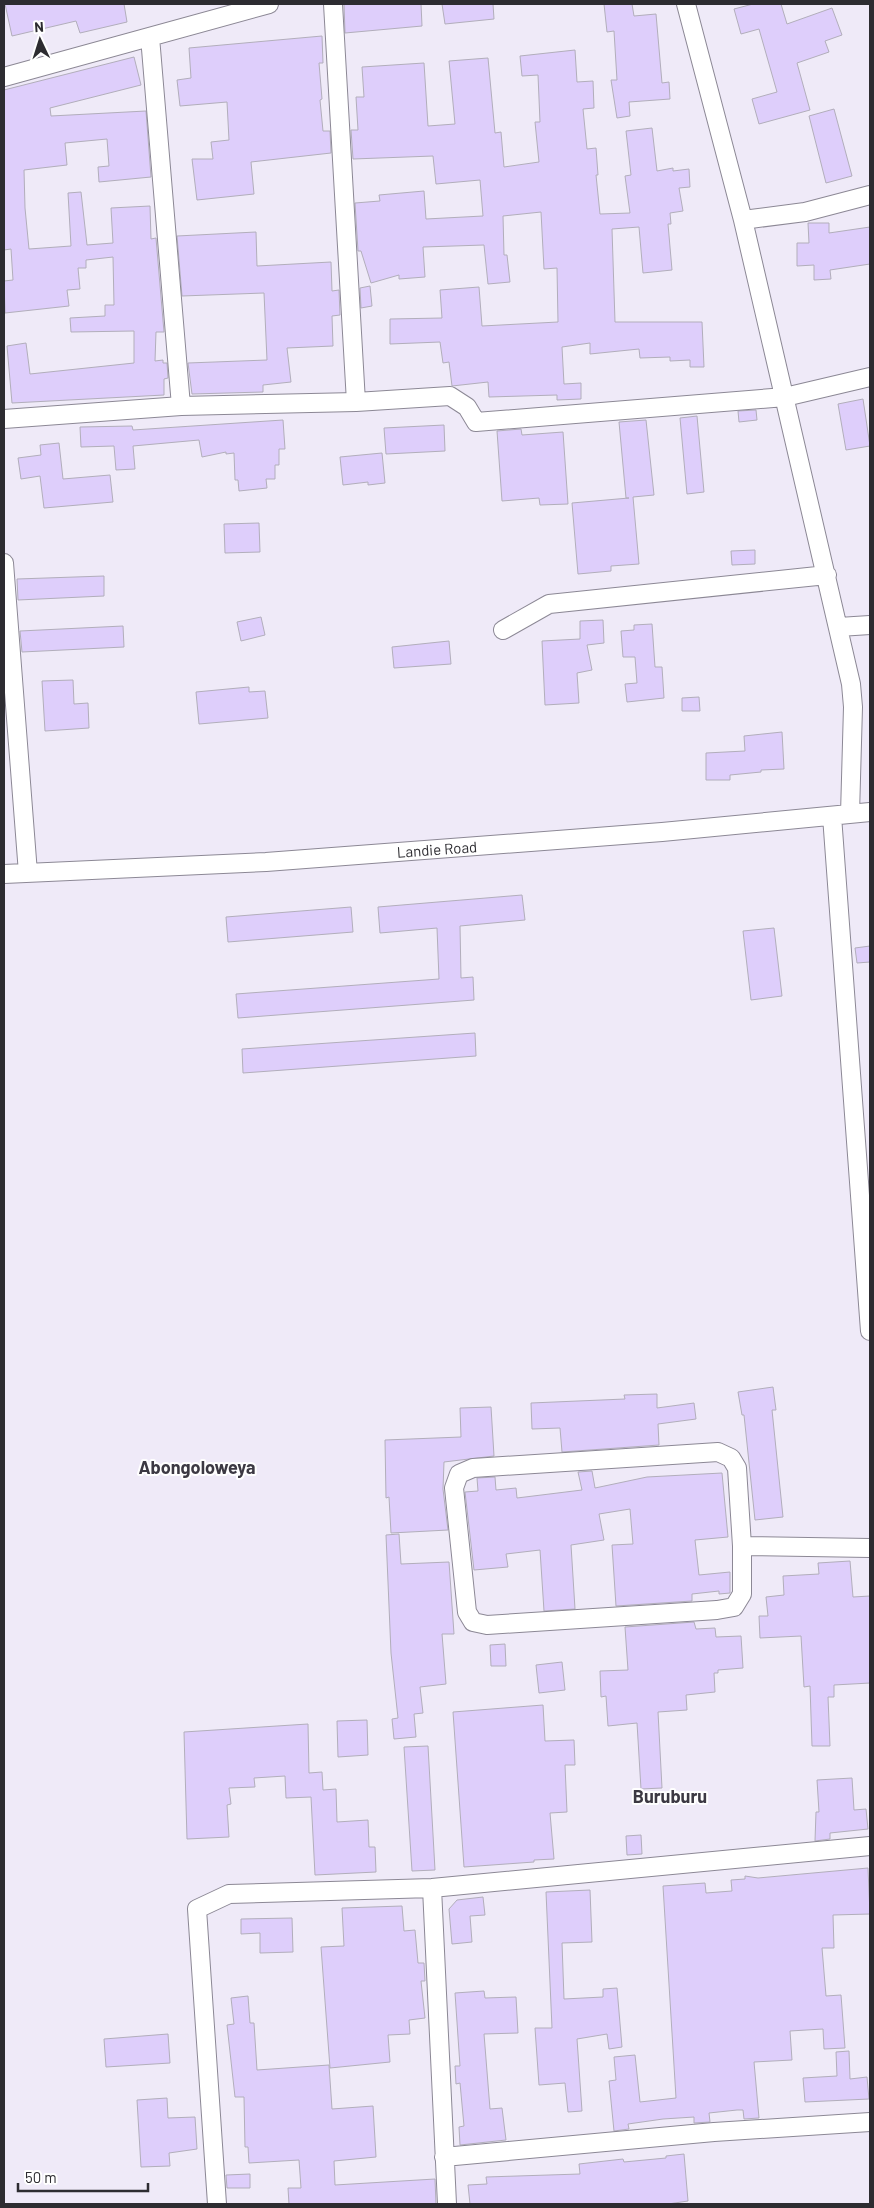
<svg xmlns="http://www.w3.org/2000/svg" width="874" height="2208" font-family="Barlow,sans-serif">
<rect width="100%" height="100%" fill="#efeaf8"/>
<path fill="#decefb" stroke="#b2aebb" d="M5,4H124L127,22L80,33L76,21L12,36Z
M344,4H421L422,26L345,33Z
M442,4H493L494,19L445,24Z
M604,4H632L634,16L656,14L662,83L669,82L670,99L629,102L630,116L617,118L611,80H617L614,31L607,32Z
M753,4H781L787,24L832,8L842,35L825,41L829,52L797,63L810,110L759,124L752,99L777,92L759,29L741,34L734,9Z
M322,36L323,63H319L322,99L320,100L323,131H330L331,153L251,162L254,194L197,200L192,159H213L211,142L229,140L227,102L180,106L177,80L191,78L189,48Z
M575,50L577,82L593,81L594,108L583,109L587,149L596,148L598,175H596L600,214L630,213L625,176L631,175L626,131L652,128L657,171L673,168V171L689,169L690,187L679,188L683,211L670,213L671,224H668L672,270L643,273L639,227L612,229L615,322H702L704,367H690V360L670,361V357L640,358L639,349L590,354V343L562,347L564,384L581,383V399L557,400V395L489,397L488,382L452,386L449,362L443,363L440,342L390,344V319L442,318L440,290L479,287L482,326L558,322L557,268L544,269L541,212L503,216L504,255H507L510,282L488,284L484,245L423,247L425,277L399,279V275L371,283L361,251H358L355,203L380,201L379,195L424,191L426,219L483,216L480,180L436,184L433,156L353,159L351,130H358L356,97H364L362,67L424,63L428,126L455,124L449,61L488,58L495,133L501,132L504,167L539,162L535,122H540L538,75L522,76L520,56Z
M134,57L141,85L50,108L51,116L146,111L151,177L99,182L98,167L109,166L107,139L65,143L67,165L24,170L25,208L29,249L71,246L68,193L81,192L87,245L113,243L111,208L150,206L151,239L156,238L164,332H156L155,361L163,360V363H167L168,378L164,379V395L12,403L7,346L26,343L30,374L134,363V331L71,332L70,318L105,316V305H114L113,257L86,260V268H78L80,289L67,290L69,306L5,313L4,281L13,280L11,249L4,250V90Z
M834,109L852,176L826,183L809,116Z
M808,223H829V233L870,227V264L830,270L831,279L814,280V265L797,266V243H809Z
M256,232L257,266L331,262L332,291L339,290L340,315L332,316L333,346L287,348L291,382L263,385V392L192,394L188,363L267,360L264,293L182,296L177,236Z
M370,286L372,306L361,308L360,288Z
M863,399L870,446L846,450L838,404Z
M756,410L757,420L739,422L738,411Z
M697,416L704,492L687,494L680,418Z
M283,420L285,449H279V465H275V479H266L267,488L239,491L238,480H235L234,453L226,454V452L202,457L199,440L133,446L135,469L116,470L114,446L81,447L80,427L132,426L133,430Z
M646,420L654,495L633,497L639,564L611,566V571L578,574L572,503L629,498H626L619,422Z
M444,425L445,451L386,454L384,428Z
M521,429L522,435L563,432L568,504L540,505L539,498L502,501L497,431Z
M59,443L63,479L110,475L113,502L44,508L40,476L21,479L18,458L41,455L40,445Z
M382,453L385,483L368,485V482L343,485L340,457Z
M259,523L260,552L225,553L224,524Z
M755,550V564L732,565L731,551Z
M104,576V596L18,600L17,579Z
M261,617L265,635L241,641L237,622Z
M603,620L604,643L587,645L592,670L577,673L579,703L545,705L542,641L580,639V621Z
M652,624L655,667H662L664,698L627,702L625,684L637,683L635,657H623L621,631L634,630V625Z
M123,626L124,647L22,652L20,631Z
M449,641L451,664L394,668L392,647Z
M73,680L74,704L88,703L89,728L45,731L42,681Z
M249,687V692L265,691L268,718L199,724L196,692Z
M699,697L700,711H682V698Z
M782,732L784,769L761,770V772L730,775V780H706V753L745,751L744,736Z
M522,895L525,920L460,926L461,978L473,977L474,1000L238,1018L236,994L439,979L437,928L380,933L378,907Z
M351,907L353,932L228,942L226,917Z
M774,928L782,996L751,1000L743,931Z
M870,946V962L857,963L855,948Z
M475,1033L476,1056L243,1073L242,1049Z
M773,1387L776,1410H772L783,1517L755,1520L744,1415H742L738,1392Z
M657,1394V1408L694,1403L696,1419L658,1424L659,1445L562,1452L560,1428L532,1429L531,1403L625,1399L624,1395Z
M491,1407L494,1456L444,1462L443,1489L448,1530L391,1533L389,1497L386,1498L385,1440L461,1437L460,1408Z
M592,1471L595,1488L647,1477L722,1473L728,1537L695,1540L699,1575L730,1572V1593L719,1594V1591L692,1594V1601L616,1606L612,1545L633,1544L630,1509L599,1514L604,1540L571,1545L575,1609L544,1611L540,1550L506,1554L508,1567L474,1570L465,1492L478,1491L477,1478L495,1477L496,1490L516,1488L517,1498L582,1490L578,1472Z
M399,1534L401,1564L449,1562L454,1634H442L446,1684L420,1687L423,1713L414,1714L416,1737L394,1739L392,1719L398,1718L391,1653L386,1535Z
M850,1561L853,1597L870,1596V1683L834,1685V1697H828L830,1746H812L810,1686L804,1687L801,1636L760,1638L759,1616H768L766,1597L784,1595L783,1576L819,1574L818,1563Z
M694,1622L696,1629L715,1628L716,1637L741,1636L743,1668L718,1670V1673H714L715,1692L686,1695L687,1710L658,1712L662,1788L641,1789L637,1723L608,1726L606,1696L601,1697L600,1671L628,1670L625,1627Z
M505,1644L506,1666H491L490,1645Z
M562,1662L565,1690L539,1693L536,1665Z
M543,1705L545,1741L574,1740L575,1765H565L567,1812L550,1813L554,1859L534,1860V1862L464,1867L453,1712Z
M367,1720L368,1755L338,1757L337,1721Z
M308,1724L309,1773L322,1772L323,1790L336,1789L337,1822L368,1820L369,1847H375L376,1872L315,1875L311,1797L286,1798L285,1776L254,1778L255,1787L229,1788L231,1804L227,1805L229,1837L187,1839L184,1732Z
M428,1746L435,1870L412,1871L404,1747Z
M852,1778L854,1810L866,1809L868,1829L830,1833V1839L815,1841L816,1812H819L817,1780Z
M641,1835L642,1854L627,1855L626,1836Z
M868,1868L870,1914L833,1915L834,1948H822L826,1996L841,1995L845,2048L824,2049L823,2029L790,2031L792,2060L754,2062L759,2118L744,2119L743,2110H737L709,2113L710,2122L694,2123V2117L663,2119L628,2124L629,2129L614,2131L609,2081L616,2080L614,2057L635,2055L640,2102L676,2098L663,1886L705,1883L706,1893L732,1891L731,1880L745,1879V1876L758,1878Z
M590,1890L592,1942L562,1943L564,1999L603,1997V1989L617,1988L622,2047L609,2049L607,2034L577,2039L582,2111L568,2112L565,2083L539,2085L535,2028H552L546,1892Z
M483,1897L485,1915L470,1916L472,1942L452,1944L449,1909L457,1900Z
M402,1906L404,1931L415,1930L418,1963H424L425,1981H421L425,2018L409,2020L410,2034L388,2035L390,2062L330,2068L321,1947L344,1946L342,1908Z
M292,1918L293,1952L260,1953V1933L241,1934V1919Z
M484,1991L485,1998L516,1997L518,2033L484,2034L490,2109L502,2108L506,2140L460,2145L459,2127L464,2126L460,2083L456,2084L455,2066H460L455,1993Z
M248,1996L250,2023H254L257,2070L329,2065L332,2109L373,2106L376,2157L334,2161L335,2185L435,2179L436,2204H289L288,2188H301L299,2160L249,2163L248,2147H245L244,2097H235L227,2025L234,2024L231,1998Z
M168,2034L170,2063L106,2067L104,2039Z
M849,2051L850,2079L867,2077L869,2099L805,2102L803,2078L837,2076L836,2052Z
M167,2098L168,2118L195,2117L197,2149L169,2153L170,2166L141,2167L137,2100Z
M684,2154L688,2201L668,2204H470L468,2185L487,2184L486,2177L580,2174L579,2164L623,2159L624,2162L666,2158V2156Z
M250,2174V2188H227L226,2175Z"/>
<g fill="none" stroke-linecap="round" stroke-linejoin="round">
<g stroke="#8c8895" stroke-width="20">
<path id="minor" d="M333,4L356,402L450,396L467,407L476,422L785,397L870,377
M686,4L743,220L851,684L853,707L850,814
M150,37L181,406
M4,77L269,4
M743,220L805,212L870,195
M4,419L181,406L356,402
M4,563L28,873
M839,627L870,625
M503,630L549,604L827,575
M832,816L870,1331
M4,874L266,862L662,832L870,812
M718,1452L731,1458L737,1468L742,1546V1594L734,1607L717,1610L487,1625L473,1622L467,1612L454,1488L459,1474L473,1468Z
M742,1546L870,1548
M432,1888L447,2204
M444,2157L714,2132L870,2122
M217,2204L197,1909L229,1894L432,1888L870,1846"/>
</g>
<use href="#minor" stroke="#fff" stroke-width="18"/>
</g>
<g text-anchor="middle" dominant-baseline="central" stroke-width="4" stroke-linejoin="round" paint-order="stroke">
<g font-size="15" fill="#2d2c31" stroke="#fff">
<text transform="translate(437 849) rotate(-4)">Landie Road</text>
</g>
<g font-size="18" font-weight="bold" fill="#3c3943" stroke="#fff">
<text x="197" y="1467">Abongoloweya</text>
<text x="670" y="1796">Buruburu</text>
</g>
</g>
<rect width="874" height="2208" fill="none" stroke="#2d2c31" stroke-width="10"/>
<g transform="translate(40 40) rotate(356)" stroke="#ffffff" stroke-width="4" paint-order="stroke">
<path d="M0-4L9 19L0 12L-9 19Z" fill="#2d2c31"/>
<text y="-8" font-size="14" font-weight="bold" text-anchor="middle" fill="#2d2c31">N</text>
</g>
<path d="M18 2183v8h130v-8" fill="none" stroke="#2d2c31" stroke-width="2.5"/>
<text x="25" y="2183" font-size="15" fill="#2d2c31" stroke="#ffffff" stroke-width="4" paint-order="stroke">50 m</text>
</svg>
